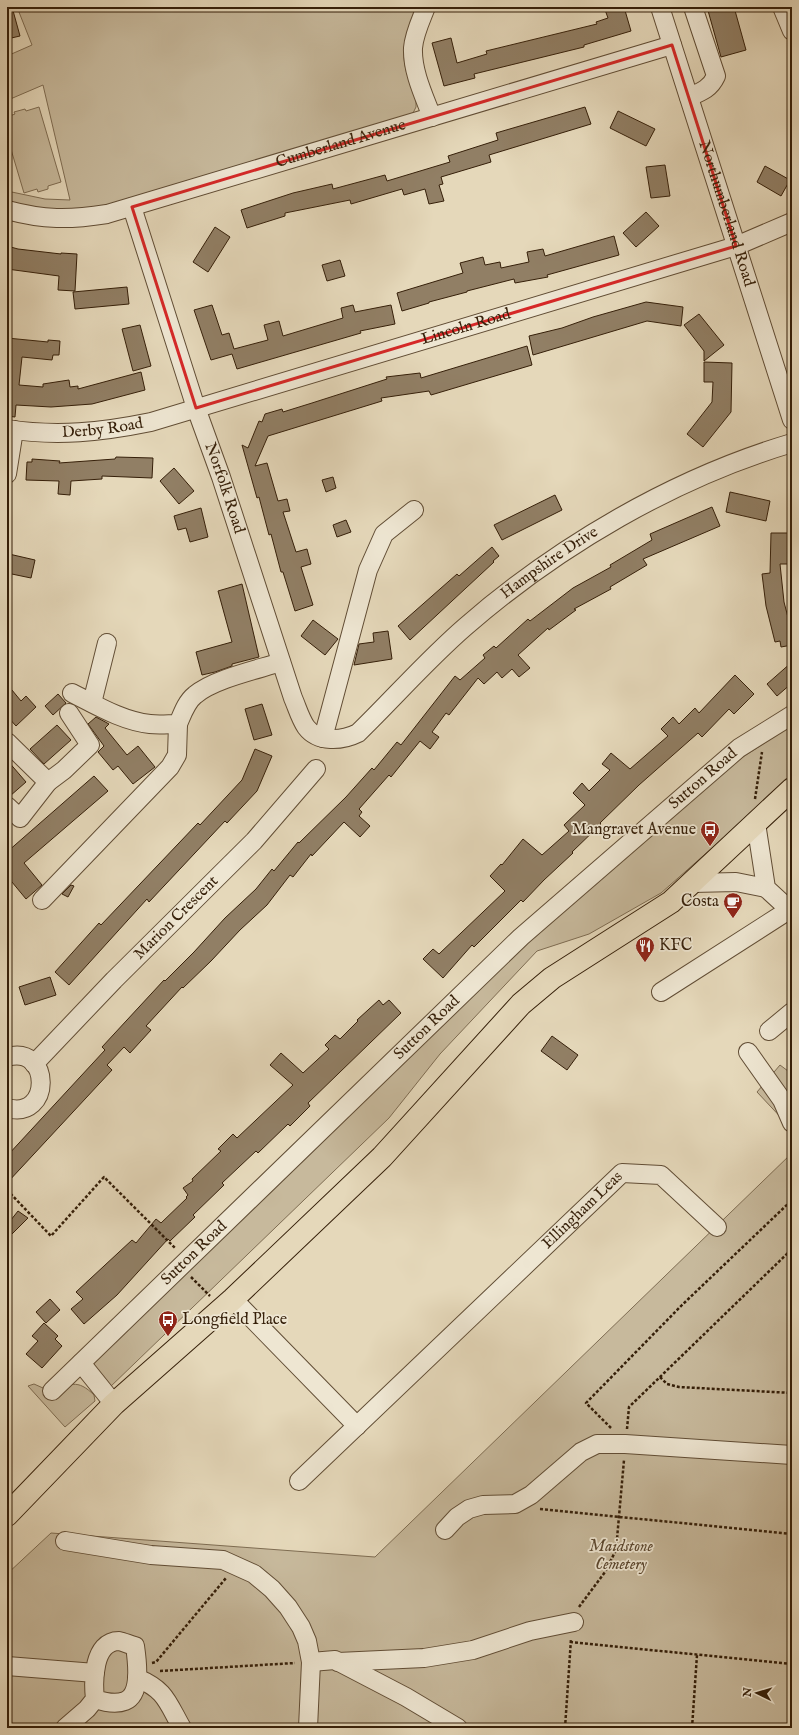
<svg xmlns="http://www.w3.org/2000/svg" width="799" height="1735" font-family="'IM FELL English',serif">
<rect width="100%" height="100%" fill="#e5d8ba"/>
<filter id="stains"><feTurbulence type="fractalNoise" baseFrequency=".005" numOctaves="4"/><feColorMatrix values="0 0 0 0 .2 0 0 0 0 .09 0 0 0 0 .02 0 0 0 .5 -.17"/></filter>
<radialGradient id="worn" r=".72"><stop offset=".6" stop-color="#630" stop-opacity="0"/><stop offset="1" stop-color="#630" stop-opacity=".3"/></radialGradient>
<path fill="#c7b99c" stroke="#7e6c52" d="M17,7H418C413,22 404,39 404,55C404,71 412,87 416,101V107L412,115L102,209L76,213L7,204V191L45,199L70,200L43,85L8,100L7,99V56L32,45Z
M39,107L61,182L48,186V189L38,192L37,189L24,193L7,136V117L15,114L14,112L25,109L26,111Z
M792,725V775L754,811L661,893L589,934L537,951L440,1054L389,1118L108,1389L91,1369L93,1359L528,937L720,772Z
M780,1065L792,1074V1151L787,1124L757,1092Z
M792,1153V1728H7V1574L51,1533L375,1557Z
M34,1384L43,1388L53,1397C68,1382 78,1379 94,1395L95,1401L65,1427L28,1386Z"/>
<path fill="#917f65" stroke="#351f09" d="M7,7H12L20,36L7,39Z
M604,7H624L631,31L584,45V47L474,74L475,78L444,86L432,43L451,38L457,63L487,54L486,51L597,24L596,22L608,18Z
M707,7H734L746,50L721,57Z
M585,107L591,124L489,155L491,162L441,177L443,184L439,185L444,201L429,204L425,189L404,195L402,189L351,204L350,200L285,213V216L247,228L241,210L293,193L332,184L333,189L385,175L387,181L450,162L448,156L498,140L496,133Z
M618,111L655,129L646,146L610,128Z
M665,165L670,196L651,198L646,167Z
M765,166L790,180L781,196L757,182Z
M646,212L659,226L636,247L623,233Z
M215,227L230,237L208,272L193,262Z
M614,236L619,255L547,275L548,277L515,283L514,279L467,291V292L429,302V303L402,311L397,293L463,273L460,263L483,257L485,265L500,262L501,268L529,262L527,252L543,249L545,256Z
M7,246L18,249L61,254V253L77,254L75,291L58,290L59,276L7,269Z
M340,260L345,276L327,281L322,265Z
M127,287L129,304L75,309L73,292Z
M646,302L683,307L681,326L647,321L533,355L529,336L562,328L593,317Z
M212,305L222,335L229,333L234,349L268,340L264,325L279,321L283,336L343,318L341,308L353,305L355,312L391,305L395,324L360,331L361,333L237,369L232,354L211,360L194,310Z
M699,314L724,345L704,361V351L684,325Z
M140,325L151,366L133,371L122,329Z
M7,338L48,342V340L60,341L59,355H53L52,360L22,357L19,385L43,387V384L69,380L70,387L78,386V389L141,372L145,390L92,404L51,407L16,405L15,417L7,416Z
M527,346L532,365L431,395L429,391L381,398L382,401L268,436L255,466L267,463L278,501L287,499L290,511L283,512L296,552L307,549L311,564L301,567L313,605L295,611L283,572H281L271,534L269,535L259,497L257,498L242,445L248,448L259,421L262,422L265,414L282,409L283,412L312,403L387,379L386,377L420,373L421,378Z
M704,362L732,363L731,412L703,447L687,434L712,402L713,382H704Z
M116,457L153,458L152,478L102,476V479L71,481L70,495L58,494L59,481L26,480L27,462H32V459L60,461L59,463L115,459Z
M174,468L194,491L179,504L160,481Z
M333,477L336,488L326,492L322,480Z
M730,492L770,501L766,521L726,512Z
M555,495L562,510L502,540L494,525Z
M712,507L720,526L643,559L647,565L610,587L611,589L574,609L576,610L549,630L548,628L518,655L530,668L519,677L512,669L502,678L497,672L484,684L478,678L449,715L446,713L432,732L439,737L430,749L420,741L391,777L389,775L359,809L362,812L359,816L370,826L360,837L344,822L312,856L311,854L293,877L290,875L267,905L240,930L211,961L183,988L182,987L146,1026L151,1030L130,1053L124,1047L107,1065L112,1070L7,1183V1156L105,1050L102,1047L164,980L165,981L194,952L225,918L256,889L272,869L274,871L298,842L299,843L346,797L372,768L374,770L397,742L401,745L455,676L460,680L485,658L483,655L494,646L496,648L528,619L530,621L573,588L611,567L610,565L652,540L650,534Z
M201,508L208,537L190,542L186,528L178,530L174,516Z
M346,520L351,532L337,537L333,525Z
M771,533H791L790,564H780L784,602L792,633V645L781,647L780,641L775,642L766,606L762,574L770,573Z
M492,547L499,556L493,561L494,562L410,640L398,626L457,574L459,576Z
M9,554L35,560L31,578L7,573Z
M242,584L259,657L232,664V666L215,672L202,675L196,652L232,642L218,591Z
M313,620L338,639L325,655L301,636Z
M388,631L392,659L354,665L359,644L374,642L373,633Z
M792,662V683L777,696L767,684Z
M735,675L754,694L734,714L729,709L702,737L698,733L639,785L600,823L601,824L572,852L573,853L544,880L523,902L521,900L474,947L472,945L443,978L423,959L433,949L439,954L505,891L490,876L501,864L502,865L523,839L542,855L569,831L564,825L585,805L573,793L582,783L589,791L610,770L602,764L611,753L630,769L668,736L661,729L673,717L679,724L695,708L699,713Z
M7,684L21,701L26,696L36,707L16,726L7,716Z
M58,694L66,703L53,715L45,706Z
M262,704L272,735L254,740L245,709Z
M96,717L109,724L105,728L127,755L138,746L155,767L133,784L118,766L113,770L98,752L104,746L88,724Z
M57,725L71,740L44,764L30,749Z
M255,749L272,756L257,791L227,823L225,821L149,902L147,899L69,985L55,972L99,923L101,925L198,823L200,825L242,780Z
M7,760L26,782L10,796H7Z
M94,776L108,791L24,863L42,885L26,899L7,876V852Z
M71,885L74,886L68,897L62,894Z
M50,977L56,995L25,1005L19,987Z
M379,1000L383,1005L389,1000L401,1013L308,1103L310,1106L290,1126L288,1124L258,1153L256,1151L222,1183L224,1185L193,1215L195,1217L170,1241L168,1239L117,1295L84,1324L71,1309L83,1299L76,1292L132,1240L136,1243L156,1219L161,1223L187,1198L186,1197L188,1195L183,1188L193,1181L192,1179L221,1151L218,1149L233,1134L237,1138L293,1085L270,1065L281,1053L303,1073L329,1049L325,1045L335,1035L340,1039L358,1021L357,1020Z
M552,1036L578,1055L567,1070L541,1051Z
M18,1211L28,1218L7,1239V1225Z
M50,1299L60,1310L46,1323L36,1312Z
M44,1323L58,1336L55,1339L62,1346L42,1368L26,1354L38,1341L32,1336Z"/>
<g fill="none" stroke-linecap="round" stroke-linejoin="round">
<g stroke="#614d35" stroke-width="20">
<g id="minor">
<path d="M426,7C421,20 414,34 413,48C412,71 424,96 432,117"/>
<path id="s1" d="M660,7L792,420"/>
<path d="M782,7L792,31"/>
<path d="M689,97C701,92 710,89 716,76L693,7"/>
<path id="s2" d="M132,207L196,408L221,477L293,698C297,707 300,718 306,727C318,743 342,741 358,733C394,698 427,660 465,627C558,546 674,478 792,443"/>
<path id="s3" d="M7,210C44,220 69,220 107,214L672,45"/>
<path id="s4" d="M7,429C57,437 102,432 151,422L736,246L792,222"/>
<path d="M7,474L14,430"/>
<path d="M72,693C96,705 122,721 150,724C159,725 169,724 178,724C182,715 186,702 195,695C214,679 256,670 281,662"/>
<path d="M92,703L107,643"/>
<path d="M323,738L368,570L384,534L414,510"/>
<path d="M7,742L48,782L20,818L7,806"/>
<path d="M48,782L64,770L90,745L69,713"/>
<path d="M756,823L766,888L792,912"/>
<path d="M693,883L736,882L766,888"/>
<path d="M42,900L170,767L177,755L178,724"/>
<path d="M661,992L789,910"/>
<path d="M769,1031L792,1012"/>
<path d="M748,1052L782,1100L792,1123"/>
<path d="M7,1057C52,1044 52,1121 7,1108"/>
<path id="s5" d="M34,1064L114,980L254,841L316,769"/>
<path d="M233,1299L357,1426"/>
<path d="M81,1363L114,1404"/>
<path id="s6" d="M52,1391L521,937L739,748L792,715"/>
<path id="s7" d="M299,1481L622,1173L661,1175L717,1227"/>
<path d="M445,1530L457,1517L469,1509L483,1505L515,1504L531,1495L581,1452L597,1444H625L792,1455"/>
<path d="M65,1541L151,1555L223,1560L254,1574L272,1589L288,1607L301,1627L307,1641L311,1662L308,1728"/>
<path d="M311,1662L335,1660L406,1697L458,1728"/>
<path d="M338,1662L424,1658L473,1650L530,1631L574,1622"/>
<path d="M7,1666L95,1673"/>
<path d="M137,1678C166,1690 167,1702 182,1728"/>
<path d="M65,1728L87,1709L95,1699C93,1681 93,1641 119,1641C124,1642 130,1645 135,1646C137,1660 142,1694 125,1701C115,1705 104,1702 95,1699"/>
</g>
</g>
<g stroke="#351f09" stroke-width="24">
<path id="major" d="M7,1515L114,1404L233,1299L382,1157L521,1004L552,978L671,902L792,789"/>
</g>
<path stroke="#351f09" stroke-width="2.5" stroke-dasharray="3 2" stroke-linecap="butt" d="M755,799L762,752
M7,1190L51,1236L104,1177L176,1249
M191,1277L210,1296
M660,1377L667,1384L679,1387L792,1393
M611,1428L586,1403L682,1305L792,1200
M627,1429L629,1407L792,1249
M540,1509L792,1534
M579,1607L605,1572L616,1550L624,1460
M570,1642L792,1664
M152,1663L156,1662L226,1578
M160,1671L295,1663
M565,1728L571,1639
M692,1728L697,1655"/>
<use href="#minor" stroke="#eee6d2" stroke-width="18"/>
<use href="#major" stroke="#e5d8ba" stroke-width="22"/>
</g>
<path fill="none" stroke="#d62828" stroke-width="3" stroke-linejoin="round" d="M672,45L736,246L196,408L132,207Z"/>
<defs>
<g id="bus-pin" transform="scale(1)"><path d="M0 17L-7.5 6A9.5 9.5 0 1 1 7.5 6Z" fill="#8f2418" stroke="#eee6d2"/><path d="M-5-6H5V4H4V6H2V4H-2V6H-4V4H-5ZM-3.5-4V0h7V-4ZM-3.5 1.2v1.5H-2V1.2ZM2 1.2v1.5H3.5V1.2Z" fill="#fff"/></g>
<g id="cafe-pin" transform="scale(1)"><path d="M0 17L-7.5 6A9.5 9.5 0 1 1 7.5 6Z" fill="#8f2418" stroke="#eee6d2"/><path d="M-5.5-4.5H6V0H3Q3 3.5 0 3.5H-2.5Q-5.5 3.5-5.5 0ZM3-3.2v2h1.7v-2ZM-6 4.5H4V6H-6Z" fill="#fff"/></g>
<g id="restaurant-pin" transform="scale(1)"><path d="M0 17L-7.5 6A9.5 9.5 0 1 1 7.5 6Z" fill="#8f2418" stroke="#eee6d2"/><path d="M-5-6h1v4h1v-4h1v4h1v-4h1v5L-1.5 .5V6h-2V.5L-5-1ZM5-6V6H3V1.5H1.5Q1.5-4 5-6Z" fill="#fff"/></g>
</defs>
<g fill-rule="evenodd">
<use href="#bus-pin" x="710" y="830"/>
<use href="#cafe-pin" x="733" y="902"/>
<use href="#restaurant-pin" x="645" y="946"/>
<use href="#bus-pin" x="168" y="1320"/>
</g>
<g text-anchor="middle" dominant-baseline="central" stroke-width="3.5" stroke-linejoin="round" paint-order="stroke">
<g font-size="16" fill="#351f09" stroke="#eee6d2">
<text stroke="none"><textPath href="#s3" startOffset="345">Cumberland Avenue</textPath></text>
<text stroke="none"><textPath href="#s1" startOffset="217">Northumberland Road</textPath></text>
<text stroke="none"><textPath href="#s4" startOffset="474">Lincoln Road</textPath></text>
<text stroke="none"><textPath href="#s4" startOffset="96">Derby Road</textPath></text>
<text stroke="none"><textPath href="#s2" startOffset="296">Norfolk Road</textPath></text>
<text stroke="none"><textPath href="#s2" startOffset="862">Hampshire Drive</textPath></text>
<text stroke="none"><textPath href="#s6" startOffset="894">Sutton Road</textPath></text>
<text stroke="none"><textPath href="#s5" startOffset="204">Marion Crescent</textPath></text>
<text stroke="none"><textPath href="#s6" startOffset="522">Sutton Road</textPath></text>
<text stroke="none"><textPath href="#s7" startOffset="392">Ellingham Leas</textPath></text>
<text stroke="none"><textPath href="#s6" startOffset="198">Sutton Road</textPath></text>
</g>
<g font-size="16" fill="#351f09" stroke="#eee6d2" text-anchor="end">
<text x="696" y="830">Mangravet Avenue</text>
<text x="719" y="902">Costa</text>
<text x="659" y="946" text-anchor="start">KFC</text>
<text x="182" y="1320" text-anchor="start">Longfield Place</text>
</g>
<g font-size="16" font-style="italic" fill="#5a462e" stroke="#eee6d2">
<text x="621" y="1547">Maidstone<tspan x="621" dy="18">Cemetery</tspan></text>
</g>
</g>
<rect width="799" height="1735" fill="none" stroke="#e5d8ba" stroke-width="24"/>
<rect x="8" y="8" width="783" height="1719" fill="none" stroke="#351f09" stroke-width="2"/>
<rect x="12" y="12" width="775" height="1711" fill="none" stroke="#351f09"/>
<g transform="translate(757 1693) rotate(275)" stroke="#eee6d2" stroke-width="3" paint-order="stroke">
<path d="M0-3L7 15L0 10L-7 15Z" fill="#351f09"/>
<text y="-6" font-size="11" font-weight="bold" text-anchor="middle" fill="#351f09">N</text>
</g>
<rect width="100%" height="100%" filter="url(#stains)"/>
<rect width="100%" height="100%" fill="url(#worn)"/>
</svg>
